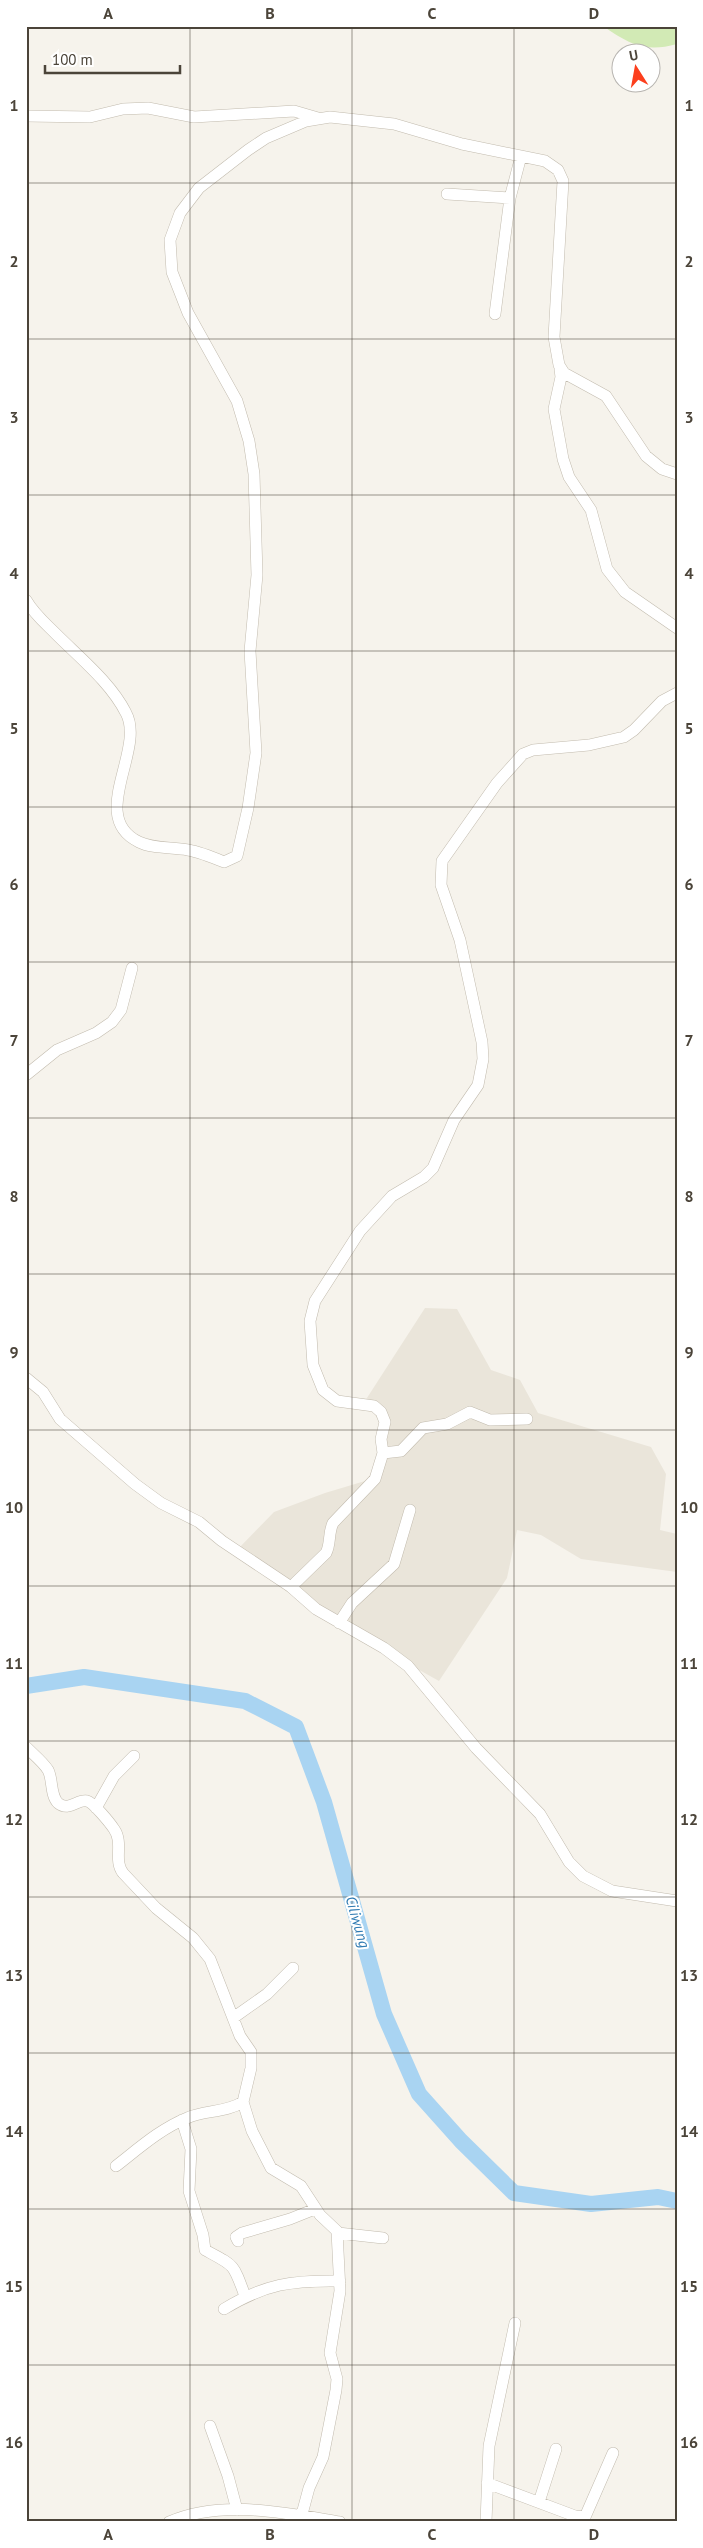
<svg xmlns="http://www.w3.org/2000/svg" width="703" height="2548" font-family="'PT Sans',sans-serif">
<rect width="100%" height="100%" fill="#f6f3ec"/>
<path fill="#eae5da" d="M425,1308L457,1309L491,1370L520,1380L538,1413L651,1447L666,1474L660,1530L677,1534V1572L581,1559L541,1535L517,1530L507,1578L439,1681L335,1623L286,1591L238,1549L274,1512L325,1493L375,1478L383,1426L365,1401Z"/>
<path fill="#d2eab5" d="M603,26H677V44C645,53 629,44 603,26Z"/>
<g fill="none" stroke-linecap="round" stroke-linejoin="round">
<path stroke="#a9d4f2" stroke-width="16" d="M26,1686L84,1677L245,1701L296,1727L324,1802L384,2014L419,2094L461,2141L514,2193L591,2204L658,2197L677,2201"/>
<g stroke="#c2bbae" stroke-width="12">
<path id="minor" d="M26,116L90,117L123,109L148,108L194,117L294,111L318,118
M447,194L510,198
M495,314L510,198L521,156
M560,369L561,377L554,409L563,459L569,477L591,510L607,569L625,592L677,628
M26,600C34,614 45,623 56,634C80,658 111,683 126,713C146,750 87,817 139,842C153,849 172,847 188,850C200,852 212,857 224,862L237,856L248,808L256,753L250,651L257,575L254,474L249,441L237,401L188,313L172,272L170,240L180,213L199,188L248,150L266,138L306,121L330,117L394,124L462,144L545,161L558,170L563,181L554,337L559,365L564,373L606,396L646,456L662,469L677,474
M26,1075L57,1050L96,1033L112,1022L121,1010L132,968
M26,1378L43,1392L60,1419L135,1484L161,1503L199,1522L222,1541L291,1587L316,1609L384,1648L408,1666L476,1748L540,1814L569,1862L583,1876L612,1891L677,1901
M383,1453L381,1439L385,1422L381,1412L374,1406L337,1401L323,1390L313,1365L310,1321L315,1301L360,1231L392,1196L424,1177L433,1168L454,1120L478,1085L483,1059L482,1042L460,940L441,885L442,861L497,783L523,754L533,750L589,745L624,737L634,730L662,701L677,693
M291,1587L326,1553C331,1544 328,1533 333,1523L375,1479L383,1453L401,1451L423,1428L447,1424L470,1412L490,1420L527,1419
M339,1623L352,1603L394,1564L410,1510
M26,1747C33,1754 43,1762 48,1770C53,1779 50,1795 58,1803C69,1812 77,1799 87,1801C93,1802 110,1823 114,1829C124,1843 113,1860 123,1873L156,1908L193,1938L210,1959L240,2036L251,2052V2068L243,2102L252,2131L271,2168L301,2186L320,2215L337,2231L340,2291L330,2353L337,2379L336,2390L323,2457L309,2488L302,2514
M96,1808L114,1776L134,1756
M233,2018L267,1994L293,1968
M182,2120L191,2149L189,2191L203,2235L205,2250C235,2266 233,2263 245,2296
M116,2166C138,2149 160,2129 187,2118C205,2110 225,2113 243,2102
M338,2233L383,2238
M238,2241L236,2237L242,2233L290,2219L315,2209
M224,2309C265,2284 292,2280 340,2281
M210,2426L228,2476L237,2510
M487,2483L575,2516L585,2517L613,2453
M539,2502L556,2449
M169,2522C222,2499 285,2513 340,2522
M486,2522L489,2446L515,2323"/>
</g>
<use href="#minor" stroke="#fff" stroke-width="11"/>
</g>
<path fill="none" stroke="#4b4439" stroke-width="1" stroke-opacity="0.55" d="M190,26V2522M352,26V2522M514,26V2522M26,183H677M26,339H677M26,495H677M26,651H677M26,807H677M26,962H677M26,1118H677M26,1274H677M26,1430H677M26,1586H677M26,1741H677M26,1897H677M26,2053H677M26,2209H677M26,2365H677"/>
<g text-anchor="middle" dominant-baseline="central" stroke-width="4" stroke-linejoin="round" paint-order="stroke">
<g font-size="15" font-style="italic" fill="#2e7ab2" stroke="#fff">
<text transform="translate(358 1922) rotate(74)">Ciliwung</text>
</g>
</g>
<rect width="703" height="2548" fill="none" stroke="#ffffff" stroke-width="55"/>
<g transform="translate(636 68) rotate(349)"><circle r="24" fill="#ffffff" stroke="#b7b4b0"/>
<path d="M0-4L9 19L0 12L-9 19Z" fill="#fc3f1d"/>
<text y="-8" font-size="14" font-weight="bold" text-anchor="middle" fill="#4b4439">U</text>
</g>
<path d="M45 65v8h135v-8" fill="none" stroke="#4b4439" stroke-width="2.5"/>
<text x="52" y="65" font-size="15" fill="#4b4439" stroke="#ffffff" stroke-width="4" paint-order="stroke">100 m</text>
<rect x="28" y="28" width="648" height="2492" fill="none" stroke="#4b4439" stroke-width="2"/>
<g font-size="16" text-anchor="middle" font-weight="bold" fill="#4b4439">
<text x="108" y="19">A</text>
<text x="270" y="19">B</text>
<text x="432" y="19">C</text>
<text x="594" y="19">D</text>
<text x="14" y="111">1</text>
<text x="689" y="111">1</text>
<text x="14" y="267">2</text>
<text x="689" y="267">2</text>
<text x="14" y="423">3</text>
<text x="689" y="423">3</text>
<text x="14" y="579">4</text>
<text x="689" y="579">4</text>
<text x="14" y="734">5</text>
<text x="689" y="734">5</text>
<text x="14" y="890">6</text>
<text x="689" y="890">6</text>
<text x="14" y="1046">7</text>
<text x="689" y="1046">7</text>
<text x="14" y="1202">8</text>
<text x="689" y="1202">8</text>
<text x="14" y="1358">9</text>
<text x="689" y="1358">9</text>
<text x="14" y="1513">10</text>
<text x="689" y="1513">10</text>
<text x="14" y="1669">11</text>
<text x="689" y="1669">11</text>
<text x="14" y="1825">12</text>
<text x="689" y="1825">12</text>
<text x="14" y="1981">13</text>
<text x="689" y="1981">13</text>
<text x="14" y="2137">14</text>
<text x="689" y="2137">14</text>
<text x="14" y="2292">15</text>
<text x="689" y="2292">15</text>
<text x="14" y="2448">16</text>
<text x="689" y="2448">16</text>
<text x="108" y="2540">A</text>
<text x="270" y="2540">B</text>
<text x="432" y="2540">C</text>
<text x="594" y="2540">D</text>
</g>
</svg>
